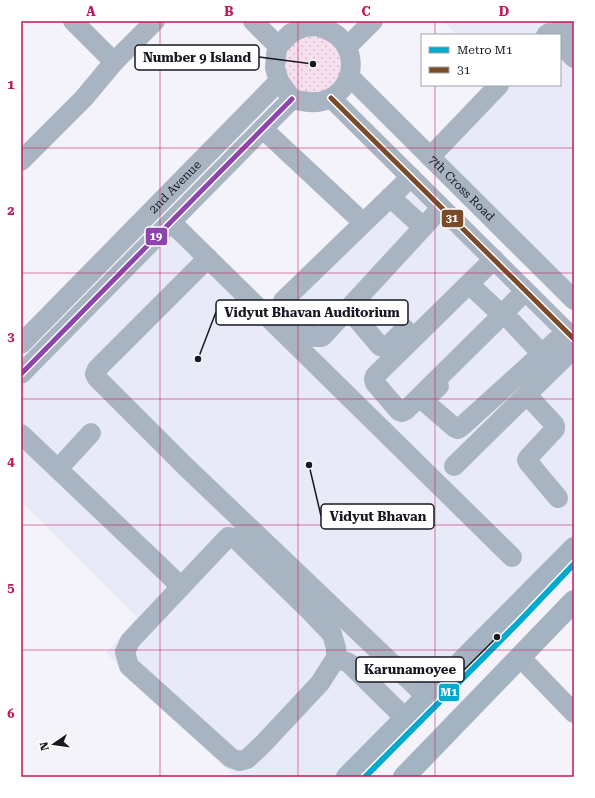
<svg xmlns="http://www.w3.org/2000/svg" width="595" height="798" font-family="'Roboto Serif',serif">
<defs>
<pattern id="grass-dots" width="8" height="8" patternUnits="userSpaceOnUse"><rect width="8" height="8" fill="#f6e0ed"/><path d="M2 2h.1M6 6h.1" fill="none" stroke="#d2bfcb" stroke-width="1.8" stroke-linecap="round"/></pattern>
</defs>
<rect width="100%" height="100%" fill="#f3f3f9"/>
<path fill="#e8eaf8" d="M443,21H574V294L436,157L504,85H560V35H457Z
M405,180L574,348V542L338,777H235L106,653L137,617L21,501V382L179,220L274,313Z"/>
<path fill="url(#grass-dots)" d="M284 65a29 29 0 1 1 58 0a29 29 0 1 1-58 0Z"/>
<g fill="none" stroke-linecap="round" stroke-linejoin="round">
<g stroke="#a8b4c1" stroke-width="20">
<path d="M73,21L114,62"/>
<path d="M253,21L278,46"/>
<path d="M561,21L574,34"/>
<path d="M317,26C326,29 335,32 341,39C360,61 350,93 323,101C313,104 302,101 292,99L279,81L275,68L276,55L278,46L291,33L304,27Z"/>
<path d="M546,35L549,33L551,35"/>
<path d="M560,44L574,58"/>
<path d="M347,47L373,21"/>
<path id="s1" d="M349,76L574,300"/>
<path d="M331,98L574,339"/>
<path d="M263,129L355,215"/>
<path d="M430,157L499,85"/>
<path d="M21,161L84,98L114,62L155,21"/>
<path d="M411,177L283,301L282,307L292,318L315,337H321L323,336L441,208"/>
<path d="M390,197L423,227"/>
<path d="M171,222L512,557"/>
<path d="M208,258L97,369L95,374L97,378L186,467L427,697"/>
<path d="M494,259L375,376L374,379L375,383L399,411L402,412L406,410L494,323L525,291"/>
<path d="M469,284L502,315"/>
<path d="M360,299L352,307L351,312L380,346L383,347H387L405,329"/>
<path d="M511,321L542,354"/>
<path id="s2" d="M21,344L279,81"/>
<path d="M21,374L292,99"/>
<path d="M439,386L426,398L425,400L426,403L455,428L458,429L461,427L566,332"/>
<path d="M527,395L554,424L555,426V429L528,458L527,460L528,462L558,498"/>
<path d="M21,434L165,571L181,587"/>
<path d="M454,466L574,348"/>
<path d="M58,469L91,433"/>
<path d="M228,537L235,538L309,610L332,634L336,648V658L320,683L263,744L247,759L239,761L231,758L129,666L125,652L130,641Z"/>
<path d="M520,657L574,713"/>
<path d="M336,658L349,663L405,718"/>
</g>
<path stroke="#a4b3c1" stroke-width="22" d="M347,777L574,548
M404,777L574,601"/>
<g stroke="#fff" stroke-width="8">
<path id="bus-1" d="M331,98L574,339"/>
</g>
<g stroke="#fff" stroke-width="8">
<path id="bus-2" d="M21,374L292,99"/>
</g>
<use href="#bus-1" stroke="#7a4b2a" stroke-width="5"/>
<use href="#bus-2" stroke="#8e44ad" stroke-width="5"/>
<g stroke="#fff" stroke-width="9">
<path id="metro-1" d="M365,777L517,624L574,564"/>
</g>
<use href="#metro-1" stroke="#00a9ce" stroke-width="6"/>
</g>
<path fill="none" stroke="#c2185b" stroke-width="1" stroke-opacity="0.55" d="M160,21V777M298,21V777M435,21V35M435,85V777M21,148H574M21,273H574M21,399H574M21,525H574M21,650H574"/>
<g text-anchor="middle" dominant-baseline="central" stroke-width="4" stroke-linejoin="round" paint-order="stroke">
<g font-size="12" fill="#171822" stroke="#fff">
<text stroke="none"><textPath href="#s2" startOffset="220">2nd Avenue</textPath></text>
<text stroke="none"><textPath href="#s1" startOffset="159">7th Cross Road</textPath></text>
</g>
</g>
<path fill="none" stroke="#171822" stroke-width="1.5" d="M313 64L259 57M198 359L216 312M309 465L321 516M497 637L464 670"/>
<g fill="#171822" stroke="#fff" stroke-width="1.5">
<circle cx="313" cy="64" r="4"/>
<circle cx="198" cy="359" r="4"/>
<circle cx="309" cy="465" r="4"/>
<circle cx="497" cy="637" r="4"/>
</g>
<g fill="#fff" stroke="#171822" stroke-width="1.5">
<rect x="135" y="45" width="124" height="25" rx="4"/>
<rect x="216" y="300" width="192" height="25" rx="4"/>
<rect x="321" y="504" width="113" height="25" rx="4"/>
<rect x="356" y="657" width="108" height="25" rx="4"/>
</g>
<g font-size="13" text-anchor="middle" font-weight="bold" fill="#171822">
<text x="197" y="62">Number 9 Island</text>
<text x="312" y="317">Vidyut Bhavan Auditorium</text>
<text x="378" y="521">Vidyut Bhavan</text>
<text x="410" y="674">Karunamoyee</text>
</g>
<g stroke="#fff" stroke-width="1.5">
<rect x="441" y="209" width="23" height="19" rx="4" fill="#7a4b2a"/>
<rect x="145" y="227" width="23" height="19" rx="4" fill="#8e44ad"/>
<rect x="438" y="683" width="22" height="19" rx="4" fill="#00a9ce"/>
</g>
<g font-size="11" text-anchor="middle" font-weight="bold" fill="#fff">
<text x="452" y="222">31</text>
<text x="156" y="240">19</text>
<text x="449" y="696">M1</text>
</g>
<rect width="595" height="798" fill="none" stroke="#ffffff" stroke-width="44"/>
<rect x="421" y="34" width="140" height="52" fill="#ffffff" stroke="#a2a3a7"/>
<rect x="429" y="47" width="20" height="6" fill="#00a9ce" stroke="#a2a3a7"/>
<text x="457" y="54" font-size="12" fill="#171822">Metro M1</text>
<rect x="429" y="67" width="20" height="6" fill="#7a4b2a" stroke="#a2a3a7"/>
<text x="457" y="74" font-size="12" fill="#171822">31</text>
<g transform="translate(54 744) rotate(257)" stroke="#ffffff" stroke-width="3" paint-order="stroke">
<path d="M0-3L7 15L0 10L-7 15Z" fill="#171822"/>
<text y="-6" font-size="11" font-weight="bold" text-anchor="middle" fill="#171822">N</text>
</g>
<rect x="22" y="22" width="551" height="754" fill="none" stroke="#c2185b" stroke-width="1.5"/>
<g font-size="13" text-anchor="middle" font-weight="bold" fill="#c2185b">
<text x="91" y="16">A</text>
<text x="229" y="16">B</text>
<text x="366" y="16">C</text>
<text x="504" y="16">D</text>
<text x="11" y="89">1</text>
<text x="11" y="215">2</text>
<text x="11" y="341">3</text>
<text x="11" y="466">4</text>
<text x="11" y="592">5</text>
<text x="11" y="718">6</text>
</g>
</svg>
